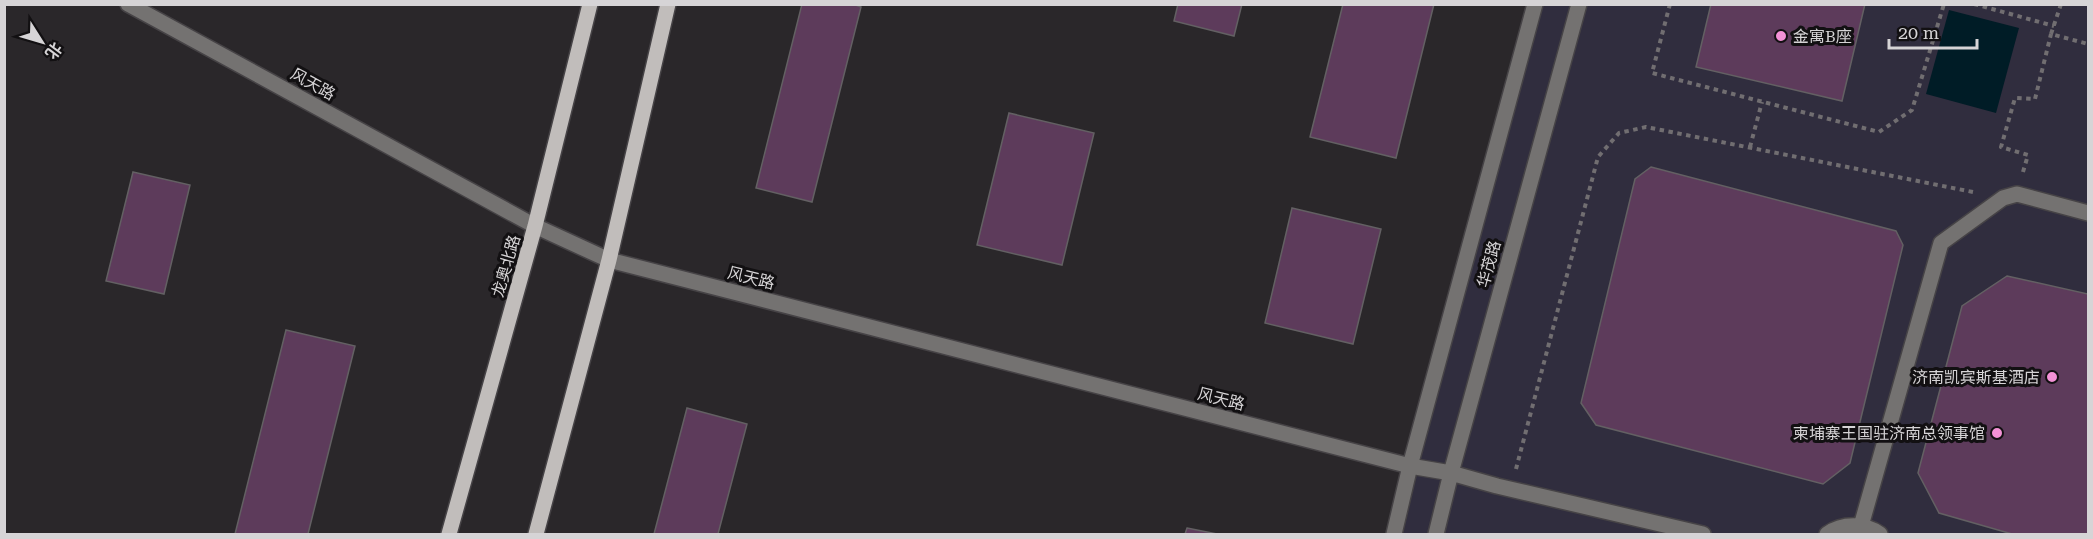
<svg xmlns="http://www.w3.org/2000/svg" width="2093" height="539" font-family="'Roboto Serif','Noto Sans SC',serif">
<rect width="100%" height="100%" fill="#2a272a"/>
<path fill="#302d3e" d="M1526,5H2088V534H1403Z"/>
<path fill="#001c26" d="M1949,10L2019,28L1996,113L1926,94Z"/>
<path fill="#5d3b5b" stroke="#636063" stroke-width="1.5" d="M802,4H853L861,7L812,202L756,188Z
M1178,4H1242L1234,36L1174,21Z
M1343,4H1434L1396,158L1310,137Z
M1711,4H1865L1842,101L1696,67Z
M1009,113L1094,133L1062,265L977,245Z
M1651,167L1896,231L1903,245L1850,463L1823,484L1596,425L1581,403L1635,179Z
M133,172L190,185L164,294L106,281Z
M1292,208L1381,229L1353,344L1265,323Z
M2007,276L2088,294V534H2012L1939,513L1918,473L1962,306Z
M286,330L355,346L308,534H235Z
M687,408L747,424L718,534H654Z
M1187,528L1217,534H1185Z"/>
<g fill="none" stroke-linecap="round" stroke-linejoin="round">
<g stroke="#464346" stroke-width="18">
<path id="minor" d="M128,4L535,226L609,260L1410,466L1451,473L1497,486L1703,534
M1861,526L1941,243L2003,198L2017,194L2088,213
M1394,534L1410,466L1535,4
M1436,534L1451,473L1579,4
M1827,534C1842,523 1865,523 1880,534"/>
</g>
<g stroke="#464346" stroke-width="18">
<path id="major" d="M449,534L535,226L590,4
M536,534L609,260L668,4"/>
</g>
<path stroke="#716e71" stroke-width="4" stroke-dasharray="4.5 4.5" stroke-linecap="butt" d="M1670,4L1652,73L1879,132L1912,110L1944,4
M1974,4L2054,26
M2061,4L2051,34L2088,44
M1750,147L1762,102
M2023,172L2028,155L2001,147L2015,98L2035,99L2051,34
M1516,469L1598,157L1619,133L1646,127L1973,192"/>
<use href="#minor" stroke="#747271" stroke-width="15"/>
<use href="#major" stroke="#c1bdbb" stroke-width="15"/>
</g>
<g fill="#f391d6" stroke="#121012" stroke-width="2">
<circle cx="1781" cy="36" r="6"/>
<circle cx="2052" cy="377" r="6"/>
<circle cx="1997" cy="433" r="6"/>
</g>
<g text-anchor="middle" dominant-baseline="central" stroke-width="6" stroke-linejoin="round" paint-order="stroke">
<g font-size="16" fill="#d6d4d6" stroke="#121012" text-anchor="end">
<text x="1793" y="36" text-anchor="start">金寓B座</text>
<text x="2040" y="377">济南凯宾斯基酒店</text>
<text x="1985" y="433">柬埔寨王国驻济南总领事馆</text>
</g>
<g font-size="16" fill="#d6d4d6" stroke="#121012">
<text transform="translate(313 84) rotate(29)">风天路</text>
<text transform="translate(1489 264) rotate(-75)">华茂路</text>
<text transform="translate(506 266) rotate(-74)">龙奥北路</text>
<text transform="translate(751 278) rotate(14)">风天路</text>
<text transform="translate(1221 399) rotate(14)">风天路</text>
</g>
</g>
<rect width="2093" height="539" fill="none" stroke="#d6d4d6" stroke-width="12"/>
<g transform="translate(42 42) rotate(127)" stroke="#121012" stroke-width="4.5" paint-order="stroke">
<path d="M0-4.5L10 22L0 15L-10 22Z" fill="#d6d4d6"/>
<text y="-9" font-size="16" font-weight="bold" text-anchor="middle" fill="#d6d4d6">北</text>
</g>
<path d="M1889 39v9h88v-9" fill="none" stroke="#d6d4d6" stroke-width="3"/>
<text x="1898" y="39" font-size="18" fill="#d6d4d6" stroke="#121012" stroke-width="4.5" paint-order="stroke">20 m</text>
</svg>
